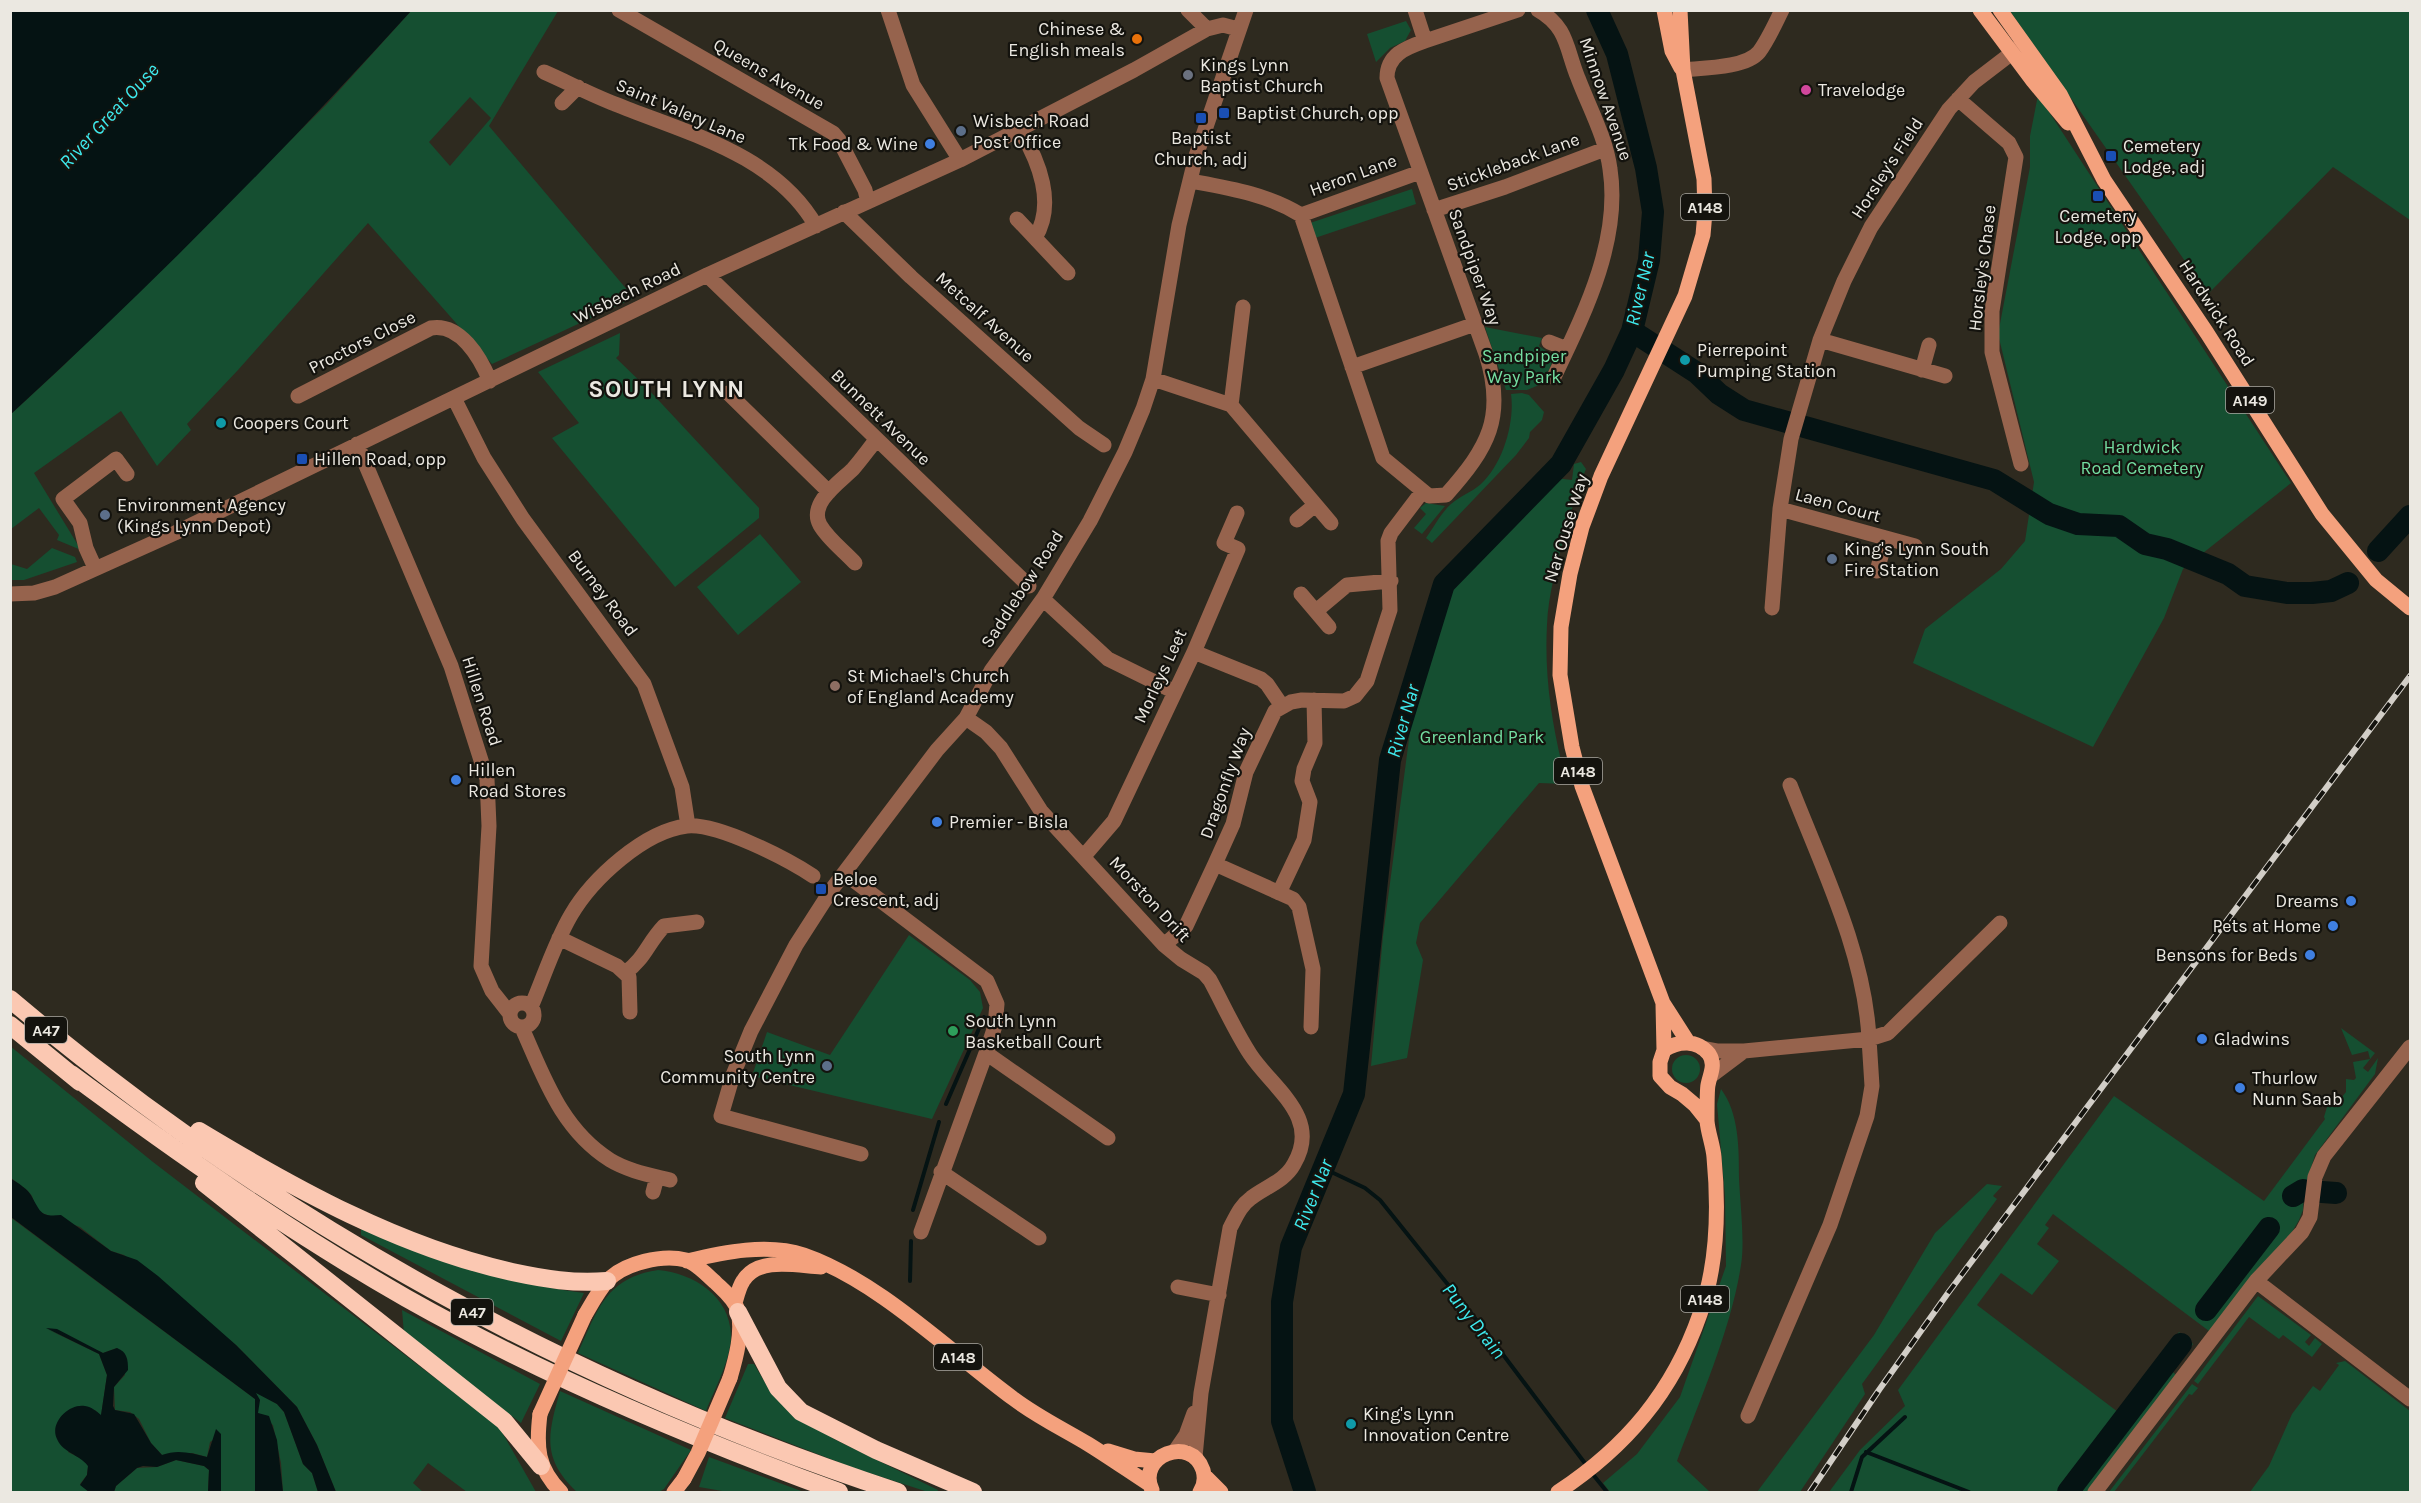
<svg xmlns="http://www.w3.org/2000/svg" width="2421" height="1503" font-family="Karla,sans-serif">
<rect width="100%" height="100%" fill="#2e2a1f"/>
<path fill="#154f31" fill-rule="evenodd" d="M411,11H558L489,126L634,298L492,364L368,223L238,370L187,424L191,430L157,466L121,411L34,473L81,550L57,540L59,535L39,508L11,529V414L63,366L326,105ZM470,97L491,118L450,166L429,142Z
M2010,11H2410V220L2333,167L2208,294Z
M1406,21L1411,30L1405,41L1390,48L1376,62L1367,34Z
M2038,95L2291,483L2183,569L2164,618L2093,747L1913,663L1925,629L2001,569L2025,541L2034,482L1998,334L2030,167V136Z
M1412,189L1416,204L1312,239L1310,223Z
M1485,327L1542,338L1539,346L1552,355L1553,360L1544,383L1527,390H1506Z
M620,333L619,355L616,358L648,389L759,508V518L675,587L552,438L579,423L538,372Z
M1522,393L1529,395L1544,412L1542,420L1530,432L1529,438L1516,455L1432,543L1426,538C1434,527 1441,513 1451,504C1460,496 1472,492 1481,484C1503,464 1515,422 1511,394Z
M1581,462L1586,469C1577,489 1572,509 1566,530C1558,559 1548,595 1547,625C1544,679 1553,732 1567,784L1539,783L1420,923L1416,943L1423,960L1407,1058L1371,1066L1383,936L1411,724L1448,599L1461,577L1555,478L1572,480L1574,464Z
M1426,503L1445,506L1422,534L1414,528L1426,514L1420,508Z
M760,534L801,582L738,635L697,587Z
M52,548L75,557L77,562L24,580H11V564L27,569Z
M909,935L970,980L980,992L983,1008L932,1119L752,1076L767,1032L830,1055Z
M2341,1028L2375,1053L2363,1068L2368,1072L2378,1058L2375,1074L2315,1155L2304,1190L2303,1210L2299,1220L2292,1232L2209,1331L2053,1214L2045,1225L2049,1228L2037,1244L2059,1261L2032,1295L2001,1273L1977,1305L2118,1412L2179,1332L2193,1344L2172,1371L2176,1375L2088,1492H1829L1860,1450L1905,1406L1898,1390L2114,1096L2264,1201L2325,1119L2324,1117L2330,1097L2341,1098L2346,1092V1079L2354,1080L2356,1078L2353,1062L2370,1059L2368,1051L2352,1055Z
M10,1046L153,1162L499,1427L536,1492H467L428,1463L413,1483L423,1492H336L317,1445L297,1407L236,1345L124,1255L111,1251L80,1227L42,1213L36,1208L32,1196L27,1190L11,1178Z
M1672 1069a14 14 0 1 1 28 0a14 14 0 1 1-28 0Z
M1721,1089C1739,1113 1739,1148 1739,1178C1740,1202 1745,1242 1741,1265C1731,1330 1700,1399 1677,1461L1710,1492H1610L1603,1483L1637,1454L1680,1397L1726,1266L1725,1196L1717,1104Z
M1987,1184L2002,1186L1993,1196L1997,1199L1862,1384L1865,1394L1800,1492H1757L1874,1335L1935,1233Z
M10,1217L255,1399V1492H221V1435L210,1442L207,1457L192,1453L162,1455L151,1443L139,1419L130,1412L115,1410L114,1387L125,1375L117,1348L103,1353L47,1329L99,1354L107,1375L101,1416L95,1410L68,1452L84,1460L88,1466L87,1475L80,1484L89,1492H11Z
M361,1227C434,1264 504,1282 584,1293L561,1341L361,1235Z
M658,1270C693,1273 730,1296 731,1335C731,1360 715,1388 706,1411L578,1353C598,1309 606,1278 658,1270Z
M2258,1296L2311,1335L2305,1342L2309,1346L2315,1338L2322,1344L2312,1357L2283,1335L2279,1339L2249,1317L2198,1384L2194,1381Z
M402,1310L540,1384L521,1423L404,1334Z
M2345,1361L2410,1411V1492H2250L2269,1466L2292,1414L2313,1386L2320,1391L2339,1365L2336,1363Z
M748,1364H754L770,1391L834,1439L938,1490L937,1492H928L851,1467L725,1418Z
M2192,1384L2198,1388L2192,1395L2189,1394L2114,1492H2109Z
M560,1391L691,1450L664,1489L659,1492H577C541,1458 548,1434 560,1391Z
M255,1392L277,1404L284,1412L303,1464L312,1473L318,1492H283L281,1463L273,1425L258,1413Z
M709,1457L804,1492H728L699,1487Z
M176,1460L204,1466L209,1470L208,1492H114L116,1486L137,1468L157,1467Z"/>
<path fill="#051313" d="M11,10L411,11C284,151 151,286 11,414Z
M10,1178C18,1183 28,1189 32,1197C41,1213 41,1217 61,1215L111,1251L137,1260L158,1276L236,1345L297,1407L317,1445L336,1492H318L312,1473L303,1464L284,1412L277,1404L256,1393L260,1400L258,1413L269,1416L277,1440L283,1492H255V1399L11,1217Z
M46,1328L57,1329L103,1353L117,1348C127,1352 128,1359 128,1370L114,1387L113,1406L115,1410L134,1414L151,1443L162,1455C177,1449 192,1453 207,1457L216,1429L221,1434V1492H208L209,1470L204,1466L176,1460L157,1467L143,1466L137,1468L116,1486L114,1492H89L80,1485L87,1475L88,1466C79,1454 63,1453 57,1439C49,1423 69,1403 85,1406C92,1407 96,1411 101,1415L107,1375L99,1354Z"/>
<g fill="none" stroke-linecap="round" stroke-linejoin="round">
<path stroke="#051313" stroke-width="4" d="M946,1104L984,1017
M1325,1169L1365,1188L1380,1200L1486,1332L1587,1466
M913,1210L939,1122
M910,1281L911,1241
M1866,1452L1969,1492
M1591,1472L1607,1492
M1851,1492L1862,1457L1905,1417"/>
<path stroke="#051313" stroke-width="22" d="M1632,331L1697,373L1719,394L1744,410L1994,480L2049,514L2078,524L2119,526L2145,544L2167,549L2228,574L2245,586L2287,593H2312L2331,591L2348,583
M2378,551L2410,516
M2322,1192L2336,1193
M2293,1196L2303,1190
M2206,1310L2269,1228
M1305,1492L1282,1421V1302L1291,1247L1354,1094L1390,760L1444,584L1561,464L1614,370L1632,331L1649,260L1653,212L1646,168L1617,54L1597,10
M2068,1492L2181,1344"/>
<path stroke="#96634d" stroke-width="15" d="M619,10L833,133L839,140L865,190L868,202
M888,10L913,85L960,160
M1188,10L1207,29
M1538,10C1568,27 1566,49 1578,78C1589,107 1606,138 1610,169C1621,241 1584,314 1554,377
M1425,41L1518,10
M1683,70C1703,68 1746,68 1759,52C1768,40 1775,24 1782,10
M544,72C567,82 591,95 615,104C686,133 775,154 816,226
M1958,99L2009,143L2016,157L1992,311V352L2021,464
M562,103L578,87
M1020,130C1039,161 1056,204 1035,238
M1190,181C1228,188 1267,194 1301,215L1383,458L1429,496L1446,495C1488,448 1506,417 1486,354L1387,78C1387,55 1405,48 1425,41L1415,10
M1434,210L1505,187L1605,149
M844,212L911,277L1079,428L1104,445
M1301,215L1420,172
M1017,219L1068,273
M707,275L1029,586
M1820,340L1945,376
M1549,342L1567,349
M1352,367L1475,324
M1922,370L1929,345
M1153,379L1231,405L1331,523
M728,393L829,492
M298,396L431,328C460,323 480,357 490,381
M454,398L484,458L523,519L644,684L682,787L688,826
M1231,405L1243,307
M357,444L451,666L487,779L489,826L481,966L492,991L510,1014
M1780,509L1915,546
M1297,520L1315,505
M855,563C844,551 828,539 820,525C808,503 840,482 853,469C861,460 868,450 876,440
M95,568L86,548L80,523L63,499L116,459L127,474
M1877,571L1886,538
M10,594L34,593L55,587L175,533L707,275L960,160L1134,70L1207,29L1223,25L1238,29
M1301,594L1329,627
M1043,599L1108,659L1175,692
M1772,608L1780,509L1791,439L1820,340L1844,281L1871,227L1949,109L1974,82L2021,46
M1316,611L1347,585L1391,581
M1194,652L1261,679L1267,684L1282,706
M966,718L986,732L1001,748L1041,811L1164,945L1181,959L1204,973L1210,980C1223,1004 1235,1031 1250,1054C1272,1088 1322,1117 1294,1164C1285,1181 1265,1187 1251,1198C1240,1206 1236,1217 1230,1228L1201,1393L1195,1457
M1084,856L1114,821L1194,652L1238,549L1224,543L1237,513
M1215,864L1293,899L1299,907L1313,969L1311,1027
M844,873L987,981L997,1004L995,1026L986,1053L921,1232
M1279,893L1304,840L1310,802L1302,781L1304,769L1315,743L1314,700
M559,938L617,966L629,977L630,1012
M1164,945L1186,926L1215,864L1233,824L1246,772L1275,711L1291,702L1302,700L1344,701L1355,696L1367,681L1390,610L1388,541L1391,533L1422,492
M625,973C646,957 647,944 664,926L697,922
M510 1015a12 12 0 1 1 24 0a12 12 0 1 1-24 0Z
M531,1007C544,977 554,944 571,915C592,879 644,831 687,826C718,823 787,859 813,876
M522,1028C544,1077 561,1129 610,1160C628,1171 650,1175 670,1180
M2410,1047L2324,1156L2315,1177L2310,1217L2302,1232L2256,1281L2410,1399
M1702,1048L1718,1051H1744L1869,1039C1865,953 1821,865 1790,785
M986,1053L1108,1138
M1712,1075L1744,1051
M861,1154L721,1116L733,1075L751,1031L796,945L832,889L937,750L966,718L991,671L1043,599L1090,521L1125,452L1143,409L1153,379L1179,225L1196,156L1246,10
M941,1172L1039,1238
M653,1192L657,1177
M1178,1287L1219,1295
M1748,1416L1830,1225L1867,1116L1872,1086L1869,1039L1888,1033L2000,923
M1175,1451L1186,1435L1194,1413
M2095,1492L2256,1281"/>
<path stroke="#f4a17d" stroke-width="15" d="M1664,10L1672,51L1681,68
M1680,10L1683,70L1704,179L1705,212L1703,235L1685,296L1601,476L1582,527L1570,574L1561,627L1560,675L1572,747L1582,786L1663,1003L1688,1042
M1980,10L2033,81L2068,123
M2000,10L2060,94L2104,180L2207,333L2322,514L2376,580L2410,608
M1663,1004L1664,1050L1660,1062V1076L1670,1087L1682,1094L1695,1105L1707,1120
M687,1261C724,1252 768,1243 804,1255C879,1281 951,1353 1014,1399C1038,1417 1063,1429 1088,1444C1109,1457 1129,1471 1149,1484
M735,1303C737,1296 739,1287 743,1281C758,1256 798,1266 821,1267
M585,1315C592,1303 599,1290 608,1280C625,1263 662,1254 686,1260C696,1263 707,1275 715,1282C723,1290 735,1299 738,1311C743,1332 736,1358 730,1378
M540,1414C536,1447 537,1468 561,1492
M1108,1451L1134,1459L1155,1461
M1204,1475L1221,1492
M1152,1490C1136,1456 1191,1434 1203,1470C1205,1477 1204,1486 1200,1492
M674,1492L684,1479
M1558,1492C1626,1447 1673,1392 1700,1314C1718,1264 1719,1210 1714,1157C1713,1145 1708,1133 1707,1121C1707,1116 1707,1090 1708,1085C1710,1074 1716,1065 1709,1054C1697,1039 1678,1041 1664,1050"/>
<path stroke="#fbc8b2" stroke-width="18" d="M10,999C272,1220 574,1386 898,1492
M10,1025L80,1082
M71,1074C179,1154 289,1231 406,1298C544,1376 691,1438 839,1492
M199,1131C297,1190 400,1247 512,1272C545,1279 574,1284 607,1281
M204,1183L504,1421L541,1466
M738,1312L778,1388L801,1412L876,1450L973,1492"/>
<g stroke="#d2cec7" stroke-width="6">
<path id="rail" d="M1810,1492L1879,1390L1948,1293L2410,676"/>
</g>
<use href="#rail" stroke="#14130e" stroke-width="4" stroke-dasharray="11" stroke-linecap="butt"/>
<path stroke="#f4a17d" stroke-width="15" d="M540,1414L585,1315
M684,1479L698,1453L730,1378"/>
</g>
<circle fill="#e8710a" stroke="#14130e" stroke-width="2" cx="1137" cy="39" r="6"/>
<circle fill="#6b7280" stroke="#14130e" stroke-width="2" cx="1188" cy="75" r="6"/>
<circle fill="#d1479c" stroke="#14130e" stroke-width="2" cx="1806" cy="90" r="6"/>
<g fill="#1a4fb4" stroke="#14130e" stroke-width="2">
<rect x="1218" y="107" width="12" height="12" rx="3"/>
<rect x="1195" y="112" width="12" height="12" rx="3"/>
<rect x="2105" y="150" width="12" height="12" rx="3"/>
<rect x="2092" y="190" width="12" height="12" rx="3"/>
<rect x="296" y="453" width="12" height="12" rx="3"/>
<rect x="815" y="883" width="12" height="12" rx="3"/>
</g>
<g fill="#5c6f8a" stroke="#14130e" stroke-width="2">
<circle cx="961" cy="131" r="6"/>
<circle cx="105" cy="515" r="6"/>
<circle cx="1832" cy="559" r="6"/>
<circle cx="827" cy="1066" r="6"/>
</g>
<g fill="#3f7fe0" stroke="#14130e" stroke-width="2">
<circle cx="930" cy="144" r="6"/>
<circle cx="456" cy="780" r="6"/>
<circle cx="937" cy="822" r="6"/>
<circle cx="2351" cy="901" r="6"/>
<circle cx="2333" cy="926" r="6"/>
<circle cx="2310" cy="955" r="6"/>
<circle cx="2202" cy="1039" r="6"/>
<circle cx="2240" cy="1088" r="6"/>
</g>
<g fill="#0f9aa8" stroke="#14130e" stroke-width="2">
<circle cx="1685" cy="360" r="6"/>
<circle cx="221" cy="423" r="6"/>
<circle cx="1351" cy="1424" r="6"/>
</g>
<circle fill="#8d6e63" stroke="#14130e" stroke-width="2" cx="835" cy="686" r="6"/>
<circle fill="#2e9e5b" stroke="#14130e" stroke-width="2" cx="953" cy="1031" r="6"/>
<g text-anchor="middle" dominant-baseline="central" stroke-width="4.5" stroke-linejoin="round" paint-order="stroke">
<g fill="#14130e" stroke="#aaa8a2" stroke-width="1.5">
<rect x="1681" y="194" width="48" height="26" rx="4.5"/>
<rect x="2226" y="387" width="48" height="26" rx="4.5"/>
<rect x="1554" y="758" width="48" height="26" rx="4.5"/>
<rect x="25" y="1017" width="42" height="26" rx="4.5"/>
<rect x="1681" y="1286" width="48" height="26" rx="4.5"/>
<rect x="451" y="1299" width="42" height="26" rx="4.5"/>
<rect x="934" y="1344" width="48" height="26" rx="4.5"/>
</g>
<g font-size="16" font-weight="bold" fill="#ebe8e1">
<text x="1705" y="207">A148</text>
<text x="2250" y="400">A149</text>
<text x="1578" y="771">A148</text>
<text x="46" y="1030">A47</text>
<text x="1705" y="1299">A148</text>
<text x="472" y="1312">A47</text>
<text x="958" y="1357">A148</text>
</g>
<g font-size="18" fill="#ebe8e1" stroke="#14130e" text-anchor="start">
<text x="1125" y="29" text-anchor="end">Chinese &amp;<tspan x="1125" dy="21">English meals</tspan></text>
<text x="1200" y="65">Kings Lynn<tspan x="1200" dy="21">Baptist Church</tspan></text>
<text x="1818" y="90">Travelodge</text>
<text x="1236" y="113">Baptist Church, opp</text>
<text x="973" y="121">Wisbech Road<tspan x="973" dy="21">Post Office</tspan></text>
<text x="1201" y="138" text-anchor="middle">Baptist<tspan x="1201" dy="21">Church, adj</tspan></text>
<text x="918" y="144" text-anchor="end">Tk Food &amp; Wine</text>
<text x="2123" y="146">Cemetery<tspan x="2123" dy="21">Lodge, adj</tspan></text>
<text x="2098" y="216" text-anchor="middle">Cemetery<tspan x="2098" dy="21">Lodge, opp</tspan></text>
<text x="1697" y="350">Pierrepoint<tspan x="1697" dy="21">Pumping Station</tspan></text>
<text x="233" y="423">Coopers Court</text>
<text x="314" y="459">Hillen Road, opp</text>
<text x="117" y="505">Environment Agency<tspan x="117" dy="21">(Kings Lynn Depot)</tspan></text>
<text x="1844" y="549">King's Lynn South<tspan x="1844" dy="21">Fire Station</tspan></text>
<text x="847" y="676">St Michael's Church<tspan x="847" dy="21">of England Academy</tspan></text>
<text x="468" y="770">Hillen<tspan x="468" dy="21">Road Stores</tspan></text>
<text x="949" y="822">Premier - Bisla</text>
<text x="833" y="879">Beloe<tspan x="833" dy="21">Crescent, adj</tspan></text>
<text x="2339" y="901" text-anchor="end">Dreams</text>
<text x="2321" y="926" text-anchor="end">Pets at Home</text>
<text x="2298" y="955" text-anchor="end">Bensons for Beds</text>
<text x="965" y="1021">South Lynn<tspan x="965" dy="21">Basketball Court</tspan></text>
<text x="2214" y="1039">Gladwins</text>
<text x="815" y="1056" text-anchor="end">South Lynn<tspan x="815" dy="21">Community Centre</tspan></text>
<text x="2252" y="1078">Thurlow<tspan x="2252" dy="21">Nunn Saab</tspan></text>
<text x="1363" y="1414">King's Lynn<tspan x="1363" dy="21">Innovation Centre</tspan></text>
</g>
<g font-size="18" fill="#ebe8e1" stroke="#14130e">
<text transform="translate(769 74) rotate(30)">Queens Avenue</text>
<text transform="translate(1606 99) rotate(71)">Minnow Avenue</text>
<text transform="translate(681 111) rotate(23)">Saint Valery Lane</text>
<text transform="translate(1513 162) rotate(-20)">Stickleback Lane</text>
<text transform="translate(1887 168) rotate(-57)">Horsley's Field</text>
<text transform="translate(1353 175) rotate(-20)">Heron Lane</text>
<text transform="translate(1475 267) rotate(70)">Sandpiper Way</text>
<text transform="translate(1982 268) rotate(-83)">Horsley's Chase</text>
<text transform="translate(627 293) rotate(-26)">Wisbech Road</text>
<text transform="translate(2217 313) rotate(57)">Hardwick Road</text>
<text transform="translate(985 317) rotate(42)">Metcalf Avenue</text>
<text transform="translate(362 342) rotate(-27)">Proctors Close</text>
<text transform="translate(881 417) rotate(44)">Bunnett Avenue</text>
<text transform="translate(1838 505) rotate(15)">Laen Court</text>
<text transform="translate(1566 528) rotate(-73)">Nar Ouse Way</text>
<text transform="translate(1022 589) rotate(-57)">Saddlebow Road</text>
<text transform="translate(603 593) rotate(53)">Burney Road</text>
<text transform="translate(1160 676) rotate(-65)">Morleys Leet</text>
<text transform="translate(482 701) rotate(72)">Hillen Road</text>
<text transform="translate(1225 783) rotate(-70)">Dragonfly Way</text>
<text transform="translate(1150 899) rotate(47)">Morston Drift</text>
</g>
<g font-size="18" fill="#74dea1" stroke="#14130e">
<text x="1524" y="356">Sandpiper<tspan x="1524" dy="21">Way Park</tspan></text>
<text x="2142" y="447">Hardwick<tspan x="2142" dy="21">Road Cemetery</tspan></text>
<text x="1482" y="737">Greenland Park</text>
</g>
<g font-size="20" font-style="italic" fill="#3ee9ed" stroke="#14130e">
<text transform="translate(109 116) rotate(-47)">River Great Ouse</text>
<text transform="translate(1640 289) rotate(-77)">River Nar</text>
<text transform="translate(1403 721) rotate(-74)">River Nar</text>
<text transform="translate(1313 1195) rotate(-68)">River Nar</text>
<text transform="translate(1474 1321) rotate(52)">Puny Drain</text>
</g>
<g font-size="24" font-weight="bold" letter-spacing="1.5" fill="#ebe8e1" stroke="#14130e">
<text x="667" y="389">SOUTH LYNN</text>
</g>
</g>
<rect width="2421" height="1503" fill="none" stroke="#ebe8e1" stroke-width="24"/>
</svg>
